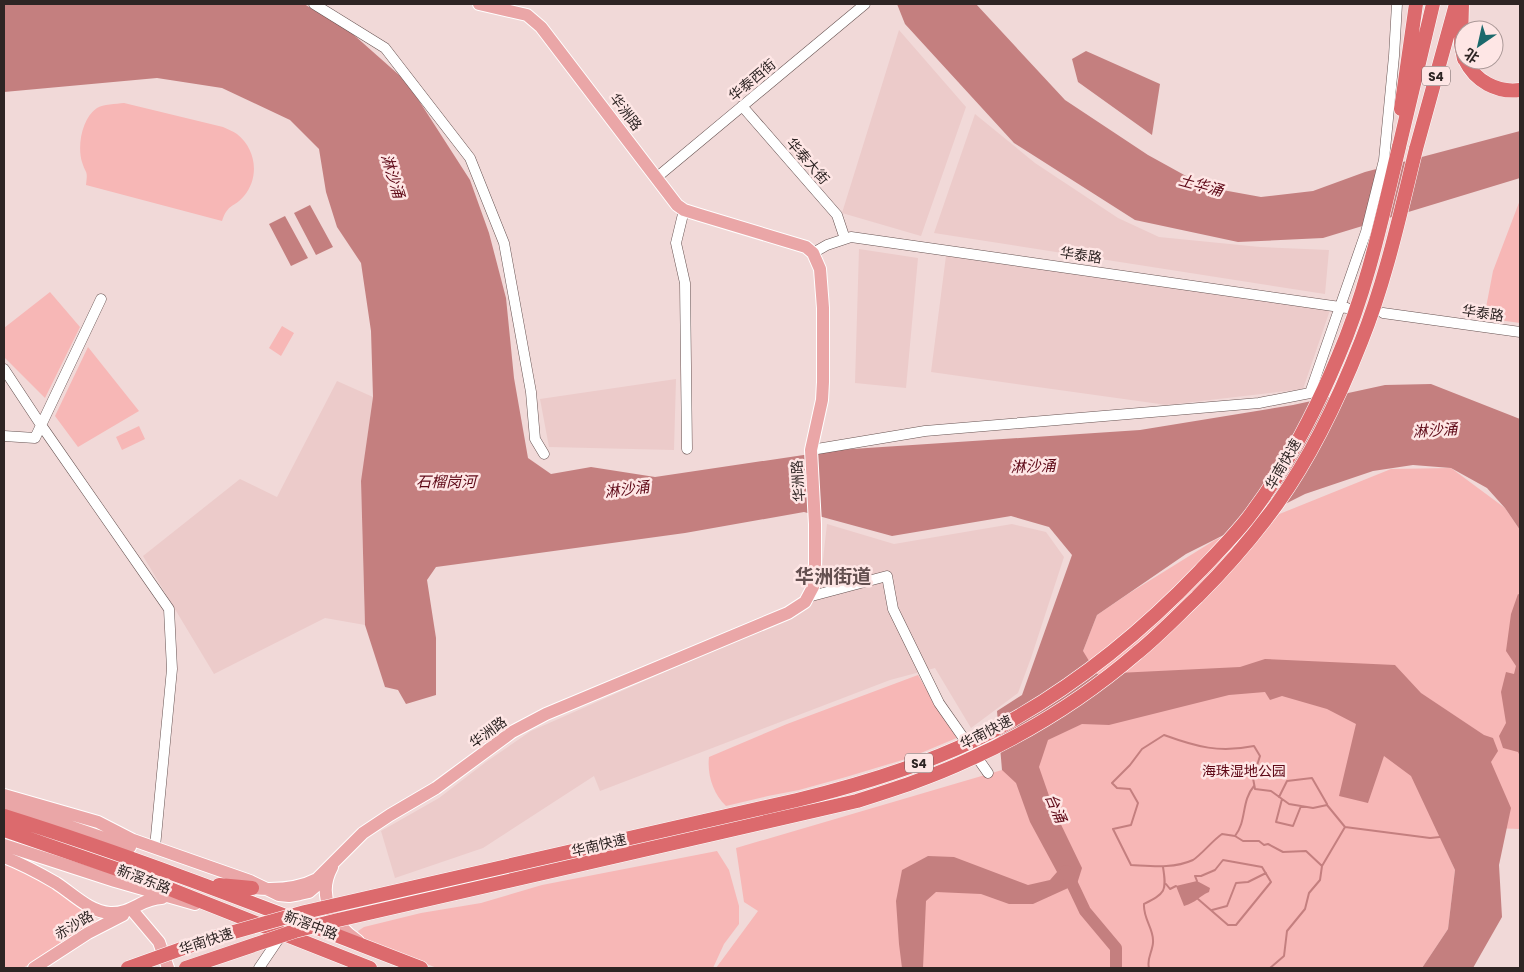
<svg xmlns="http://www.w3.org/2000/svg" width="1524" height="972" font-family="Poppins,'Noto Sans SC',sans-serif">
<rect width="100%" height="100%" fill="#f1d9d8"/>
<path fill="#eccbca" d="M899,30L966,107L921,236L842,213Z
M975,114L1035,163L1118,218L1159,237L1260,247L1329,250L1325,294L934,233Z
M859,249L918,258L906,388L855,383Z
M946,256L1330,310L1303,389L1167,405L931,372Z
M676,379L674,450L549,447L540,399Z
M337,381L373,397L361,484L365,625L325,618L214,674L143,556L240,479L277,497Z
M827,524L894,544L1012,524L1046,532L1064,557L1031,658L1018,693L971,728L935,668L890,680L600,791L594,776L483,848L395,878L381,831L439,798L486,762L531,731L794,615L810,604L820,586Z"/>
<path fill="#f7b7b6" d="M124,103L223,127C227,129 233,131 237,134C256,149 260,177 244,196C234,208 228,203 222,221L86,185C88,169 86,175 82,162C77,146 82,118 97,108C103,104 116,104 124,103Z
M1520,200V323L1484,318L1493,271Z
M50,292L80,327L45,398L4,357V328Z
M282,326L294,333L281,356L269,348Z
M88,347L139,411L78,447L55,416Z
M139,426L145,439L122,450L116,437Z
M1451,468L1505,508L1520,530V829L1435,826L1455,870L1448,929L1422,968H716L758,911L744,902L736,848L1002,770L1035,751L1083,651L1097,615L1128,594L1215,540L1391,469Z
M918,675L932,699L959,737L909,758L846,777L799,790L768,796L726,806C713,794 707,774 709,757L787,724Z
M717,851L729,870L739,906V924L724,944L713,968H437L372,943L360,936L358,931L364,927L421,913L481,903L542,885Z
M4,861L37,876L83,907L88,915V926L23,968H4Z"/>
<path fill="#c47f7f" d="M4,4H304L346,28L407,82L470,180L489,233L506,298L514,378L528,458L551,474L591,467L655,477L837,450L1140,430L1293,405L1385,385L1431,384L1520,419V530L1505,508L1487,488L1451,468L1413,465L1373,471L1305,494L1186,554L1097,615L1083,651L1097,674L1240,667L1265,659L1395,665L1421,693L1484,735L1493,738L1498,751L1491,762L1511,808L1499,865L1502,917L1473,968H1422L1448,929L1455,870L1411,776L1384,756L1368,803L1339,796L1356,724L1327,709L1282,696L1270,700L1265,692L1229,695L1109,725L1082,724L1048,740L1039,767L1054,810L1082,868L1077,884L1033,904H1009L981,894L936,892L926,901L923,968H902L899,944L896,901L902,870L928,856L954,857L1028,885L1050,880L1057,872L1030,822L1016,783L1002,770L997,711L1022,695L1072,555L1049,527L1011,516L892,536L804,512L685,533L436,567L427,580L436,638V695L406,704L398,690L385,687L365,625L361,481L373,397L371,331L361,263L337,227L326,192L319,149L290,120L222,88L157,78L4,92Z
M897,4H976L1065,100L1148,155L1206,187L1261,197L1313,191L1365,172L1520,131V178L1323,238L1238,242L1135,220L1014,143L905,24Z
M1086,51L1160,84L1152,135L1078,82L1072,59Z
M310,205L333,247L316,255L294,213Z
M285,216L308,258L291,266L269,224Z
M1518,594L1520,595V756L1518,752L1503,748L1499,736L1506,723L1501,692L1506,672L1514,674L1516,666L1506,651L1511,614Z
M1197,881L1210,888L1209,892C1198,897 1197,902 1184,906L1176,886Z"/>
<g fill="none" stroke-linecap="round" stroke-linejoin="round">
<path stroke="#c47f7f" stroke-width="2" d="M1279,797L1287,781L1312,778L1327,804
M1282,799L1276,822L1293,826L1301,806
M1235,836C1247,821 1241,801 1254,786
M1322,866L1306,851L1283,852L1268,844L1264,845L1259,841H1243L1235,836L1222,834C1213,840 1201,855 1193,860C1173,869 1151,866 1131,865L1113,829L1131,825L1138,803L1130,789L1117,788L1112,783L1130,765L1142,749L1164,735C1197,747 1219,753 1254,746L1260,756L1253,778L1255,789L1271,791L1289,804L1313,808L1327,805L1345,827L1430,838L1440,837
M1197,881L1195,876H1201L1215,870L1223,860L1262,867L1271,882L1236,925H1228L1198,899
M1166,884L1170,889L1176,886
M1212,910L1227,906L1236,883L1248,882L1266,873
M1149,968C1146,958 1154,950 1153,940C1153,928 1143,918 1144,904C1165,893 1167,892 1163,867
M1270,968L1284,956L1287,931L1305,909L1309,893L1320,880L1322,866L1345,827"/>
<path stroke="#c47f7f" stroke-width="12" d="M1066,871L1085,911L1116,948V968"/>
<g stroke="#675352" stroke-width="11">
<path id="minor" d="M314,4L385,48L470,158L504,243L531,392L535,439L544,454
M742,106L837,215L845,239
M656,178L865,4
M684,210L676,243L685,283L687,449
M813,253L827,245L851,237L1347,308
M1383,313L1520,332
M4,369L41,425L169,609L172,669L155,847
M4,436L35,438L101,299
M811,450L925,431L1259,403L1310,393L1366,232L1384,160L1394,56L1397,4
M808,597L887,576L893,609L939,703L988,773
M259,968L282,934"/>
</g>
<g stroke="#fff" stroke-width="14">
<path id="major" d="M4,795L98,822L133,840L250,881L279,895L289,896L300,894L309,892L316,886
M4,804L130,847
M4,845L115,881L195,904
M4,857C22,864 39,873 56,883C73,894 90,912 110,913C132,914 142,898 162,898
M332,867C316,896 333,924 358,941
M252,888C273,890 298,889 317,879L363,833L390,815L436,788L512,732L546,714L788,613L805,602L813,587L815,577V524L811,450L822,400L823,382V308L820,269L813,253L806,247L700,215L684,210L677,205L541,27L527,15L479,4
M132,910L159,942L168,968
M34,968L88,933L123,915"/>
</g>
<g stroke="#fff" stroke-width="15">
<path id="highway" d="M1462,4L1461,44L1464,59
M1465,60C1475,81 1497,93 1520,90
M1401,109L1416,4
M1399,147L1433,4
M1416,149L1456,4
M4,816C145,860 283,915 421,968
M4,830L137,876L370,968
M219,885L252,888"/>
</g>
<use href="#minor" stroke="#fff" stroke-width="10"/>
<use href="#major" stroke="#eaa6a7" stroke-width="12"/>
<use href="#highway" stroke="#dc6a6d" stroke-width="14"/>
<g stroke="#fff" stroke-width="15" stroke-linecap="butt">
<path id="highway-bridge" d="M128,968L209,939L305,912L797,800C859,785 919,767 977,739C1061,697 1135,639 1200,571C1216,554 1233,537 1248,518C1284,471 1315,412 1338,357C1367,290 1382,218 1399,147
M186,968L295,931L338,920L857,801C895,789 932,777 968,760C1028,733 1087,696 1137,653C1158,636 1177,616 1197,597C1226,568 1253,537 1277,504C1312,455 1339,398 1361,342C1386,280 1400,214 1416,149"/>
</g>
<use href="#highway-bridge" stroke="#dc6a6d" stroke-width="14"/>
</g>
<g text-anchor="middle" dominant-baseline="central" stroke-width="5" stroke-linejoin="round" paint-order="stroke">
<g fill="#fee6e5" stroke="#6c5f5e" stroke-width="1">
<rect x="1422" y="66.5" width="28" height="19" rx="4"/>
<rect x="905" y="753.5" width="28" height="19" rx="4"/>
</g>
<g font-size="12" font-weight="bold" fill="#2e2524">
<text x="1436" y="76">S4</text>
<text x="919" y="763">S4</text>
</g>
<g font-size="14" fill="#2e2524" stroke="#fee6e5">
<text transform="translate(752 80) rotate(-40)">华泰西街</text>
<text transform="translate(626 112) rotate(53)">华洲路</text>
<text transform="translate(808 161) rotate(49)">华泰大街</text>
<text transform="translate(1081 255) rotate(8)">华泰路</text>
<text transform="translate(1483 313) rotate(8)">华泰路</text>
<text transform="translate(1283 464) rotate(-60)">华南快速</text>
<text transform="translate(798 481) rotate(-94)">华洲路</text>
<text transform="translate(488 732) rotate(-36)">华洲路</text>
<text transform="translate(986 732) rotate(-27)">华南快速</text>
<text transform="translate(599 845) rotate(-13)">华南快速</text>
<text transform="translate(144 879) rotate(21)">新滘东路</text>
<text transform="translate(74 925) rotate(-31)">赤沙路</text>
<text transform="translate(311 925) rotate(21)">新滘中路</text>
<text transform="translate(206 941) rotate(-18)">华南快速</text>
</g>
<g font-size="14" fill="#5e0816" stroke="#fee6e5">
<text x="1244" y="771">海珠湿地公园</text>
</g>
<g font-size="15" font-style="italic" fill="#5e0816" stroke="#fee6e5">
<text transform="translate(393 176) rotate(73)">淋沙涌</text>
<text transform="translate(1201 185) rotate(15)">土华涌</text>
<text transform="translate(1435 430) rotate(-4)">淋沙涌</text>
<text transform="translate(1033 466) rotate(-2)">淋沙涌</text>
<text x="446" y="481">石榴岗河</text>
<text transform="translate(627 489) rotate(-7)">淋沙涌</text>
<text transform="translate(1056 808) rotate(67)">台涌</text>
</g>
<g font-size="19" font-weight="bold" fill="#634f4f" stroke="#fee6e5">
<text x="833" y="576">华洲街道</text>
</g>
</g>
<rect width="1524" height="972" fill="none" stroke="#2e2524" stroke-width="10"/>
<g transform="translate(1479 45) rotate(214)"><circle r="24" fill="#fee6e5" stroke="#ab9998"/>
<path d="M0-4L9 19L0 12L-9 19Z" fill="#1b696c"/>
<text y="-8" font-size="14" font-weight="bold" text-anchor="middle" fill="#2e2524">北</text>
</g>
</svg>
